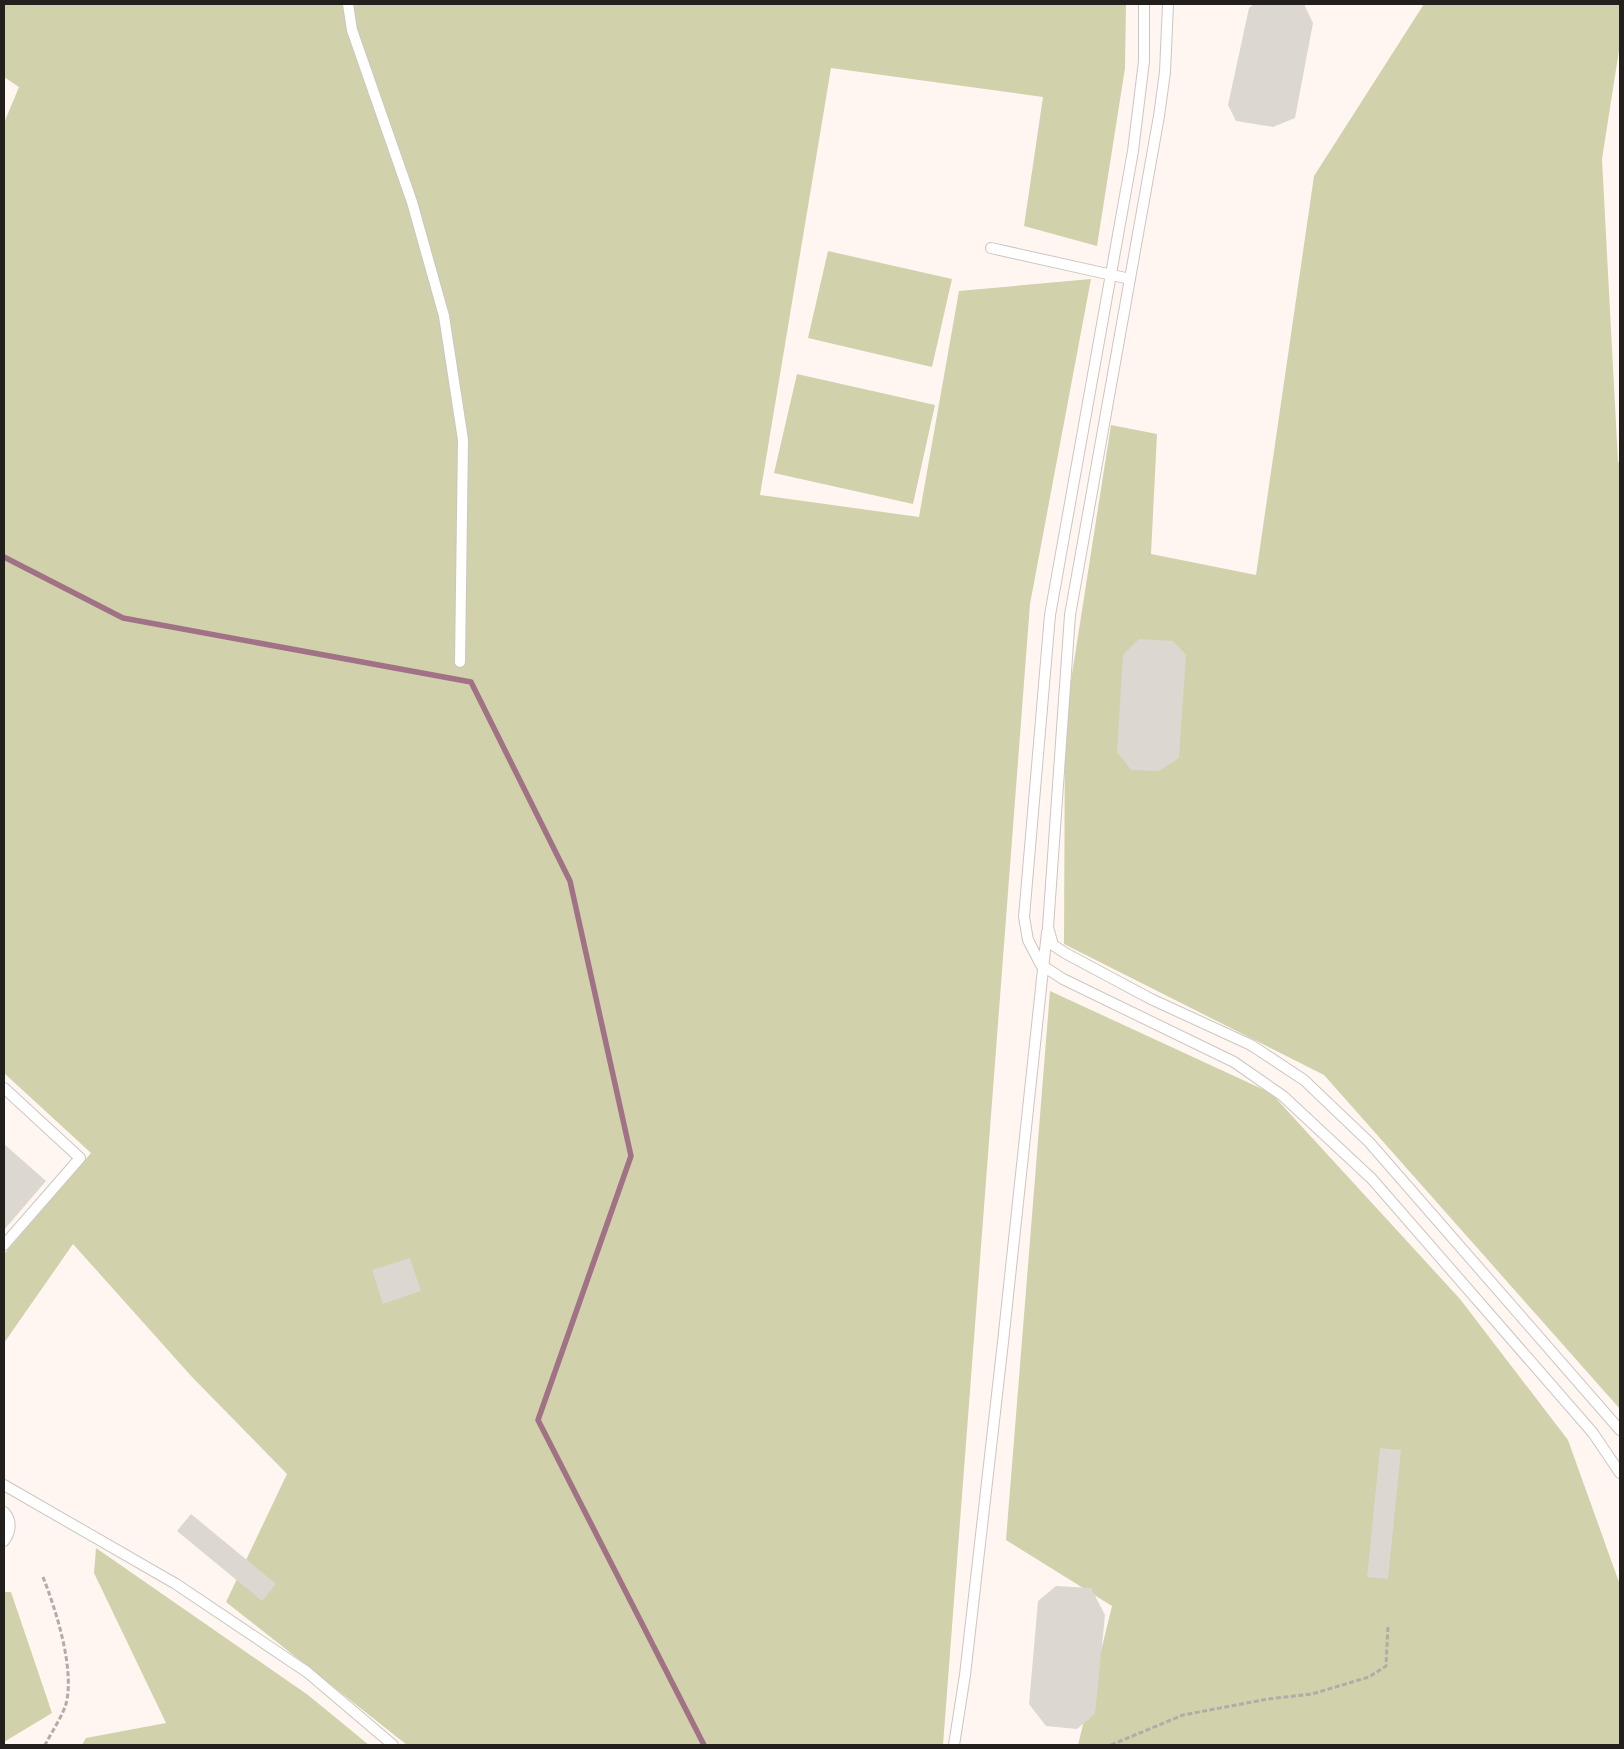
<svg xmlns="http://www.w3.org/2000/svg" width="1624" height="1749" font-family="Overpass,sans-serif">
<rect width="100%" height="100%" fill="#fff6f2"/>
<path fill="#d1d1ab" d="M4,4H1126L1125,68L1097,246L1024,226L1043,97L831,68L760,495L919,517L959,291L1091,279L1030,604L943,1745H407L226,1602L287,1474L192,1377L73,1244L4,1343V1254L91,1153L4,1073V123L19,87L4,77Z
M1424,4H1620V44L1602,159L1618,462L1620,463V1409L1324,1075L1064,944L1065,719L1111,425L1157,434L1151,554L1256,575L1314,176Z
M828,251L952,279L932,367L808,338Z
M797,374L935,405L913,504L774,473Z
M1050,991L1271,1093L1460,1299L1568,1440L1620,1585V1745H1078L1112,1606L1006,1540Z
M96,1548L308,1695L369,1745H82L86,1738L166,1723L94,1573Z
M4,1592H11L52,1713L4,1742Z"/>
<g fill="none" stroke-linecap="round" stroke-linejoin="round">
<path stroke="#a17285" stroke-width="5.5" d="M4,557L123,618L471,682L570,881L631,1156L538,1420L704,1745"/>
</g>
<path fill="#dcd7d0" d="M1254,4H1304L1313,23L1295,118L1273,127L1236,121L1228,105L1249,8Z
M1139,639L1173,641L1186,655L1179,758L1159,771L1131,770L1117,752L1123,655Z
M4,1144L46,1181L4,1230Z
M410,1258L421,1291L383,1304L372,1270Z
M1380,1448L1401,1450L1388,1579L1367,1577Z
M191,1514L276,1584L262,1601L177,1531Z
M1056,1586L1091,1588L1105,1615L1095,1714L1077,1729L1046,1726L1029,1704L1038,1601Z"/>
<g fill="none" stroke-linecap="round" stroke-linejoin="round">
<g stroke="#cdc5c0" stroke-width="12">
<path id="lane" d="M348,4L352,30L412,202L444,316L463,440L460,662
M1144,4V61L1133,151L1050,615L1024,917L1028,940L1041,965L1043,966L1063,979L1234,1062L1283,1096L1372,1179L1593,1433L1620,1473
M1168,4L1165,72L1159,116L1070,615L1048,927L1053,945L1065,953L1151,999L1251,1045L1304,1080L1369,1142L1620,1430
M991,248L1130,279
M4,1088L80,1158L4,1245
M4,1485L176,1584L307,1672L393,1745
M4,1512C12,1520 11,1532 4,1541
M954,1745L965,1675L1003,1342L1047,932"/>
</g>
<path stroke="#b2aba8" stroke-width="3" stroke-dasharray="5 2.5" stroke-linecap="butt" d="M43,1577C56,1610 75,1669 66,1704C62,1717 51,1733 45,1745
M1111,1745L1183,1715L1268,1699L1312,1694L1369,1677L1386,1666L1388,1625"/>
<use href="#lane" stroke="#fff" stroke-width="10"/>
</g>
<rect width="1624" height="1749" fill="none" stroke="#221f1d" stroke-width="10"/>
</svg>
